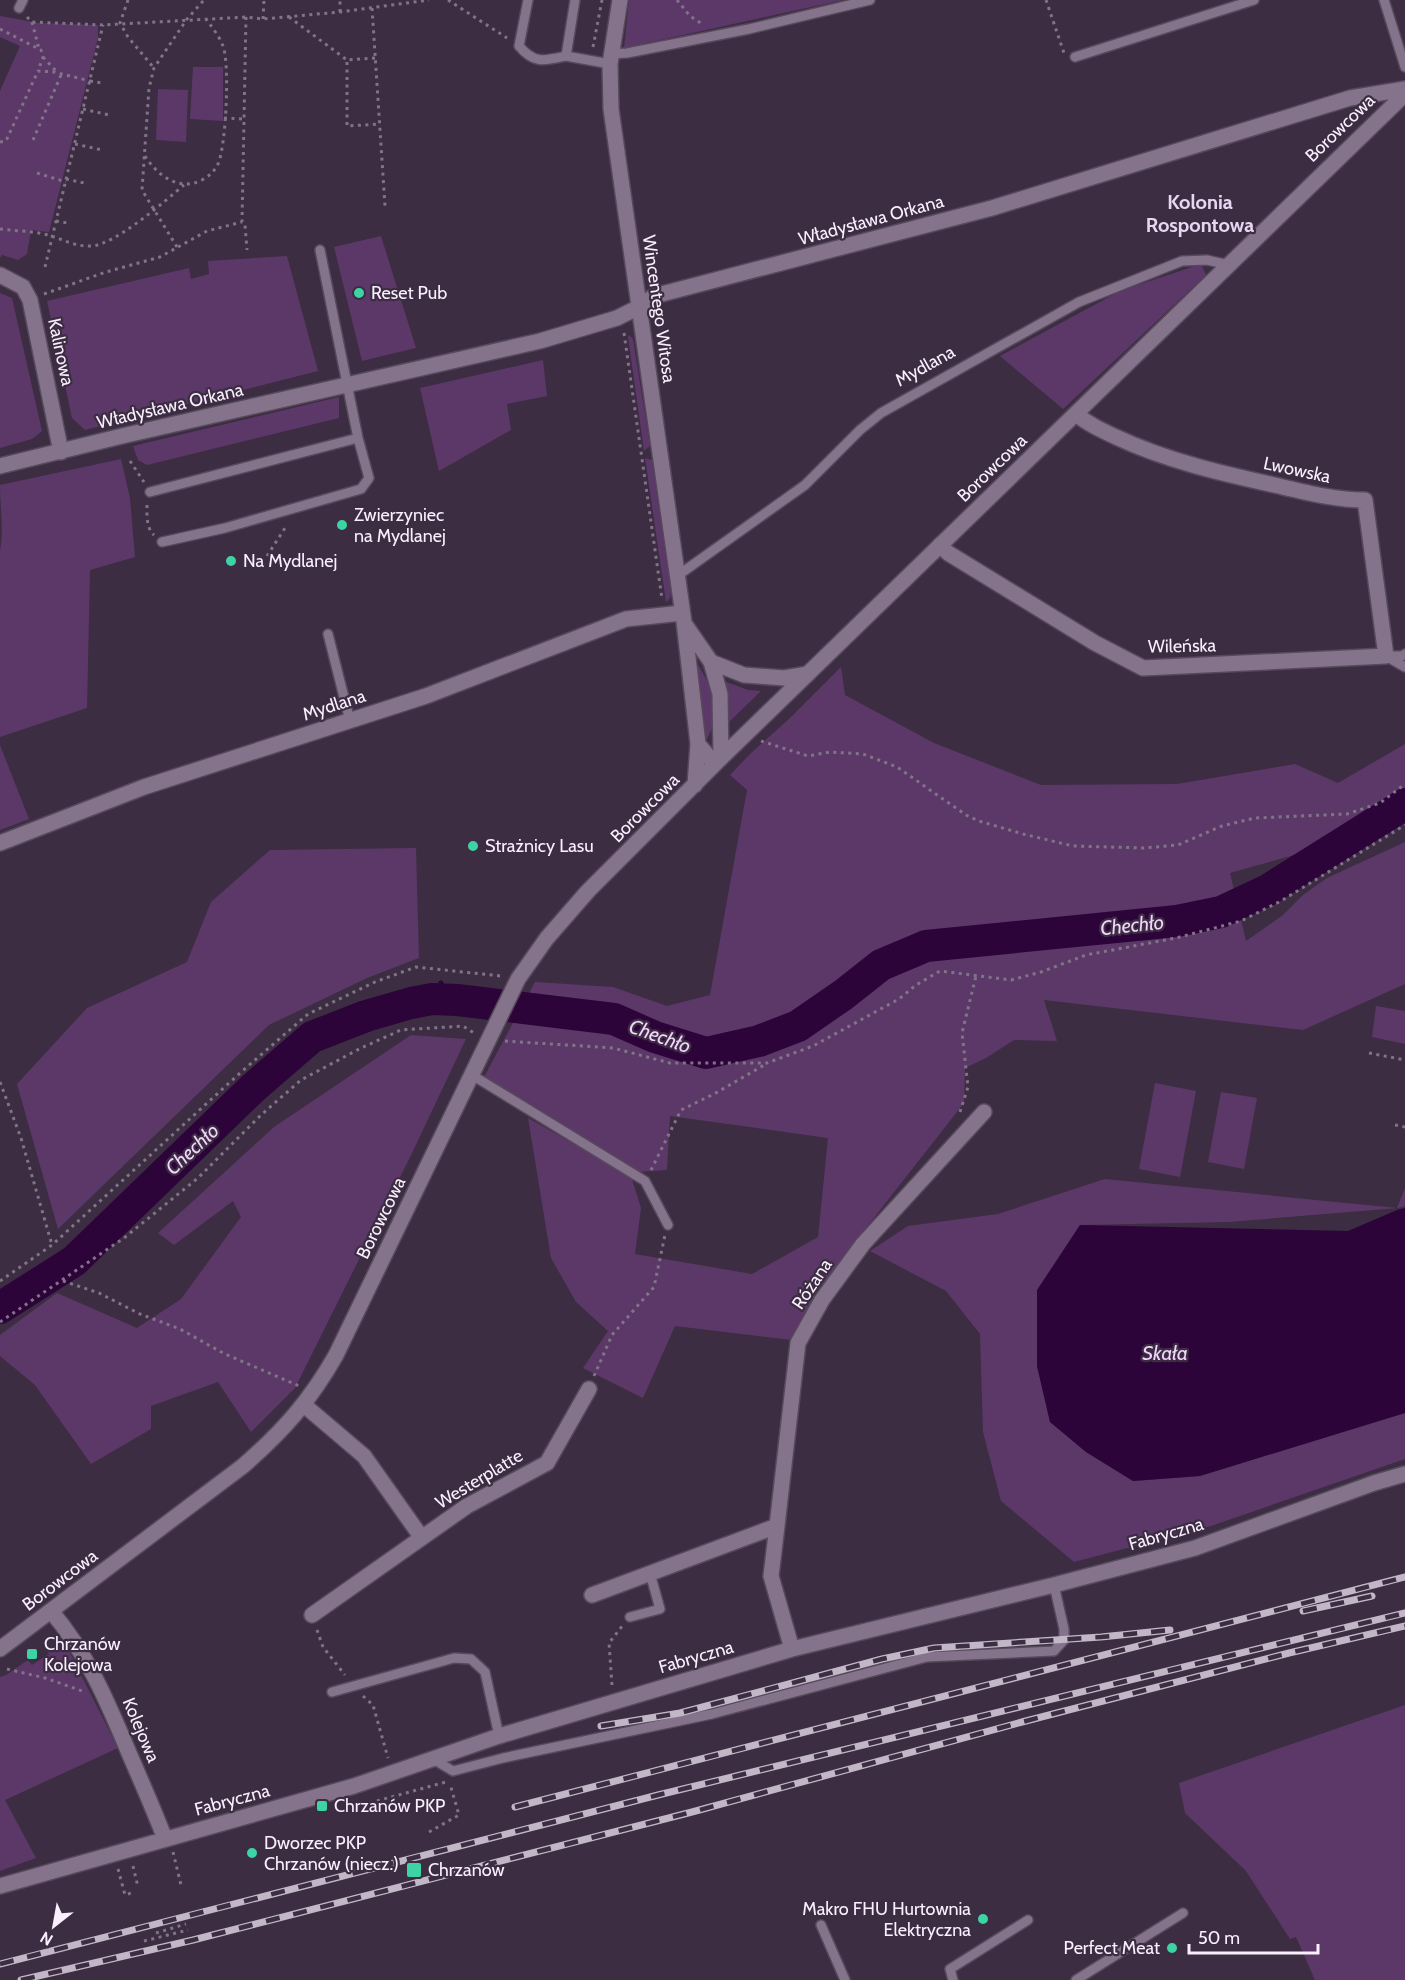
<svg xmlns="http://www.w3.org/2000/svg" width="1405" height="1980" font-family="Cabin,sans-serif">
<rect width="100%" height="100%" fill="#3c2d42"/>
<path fill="#5c3869" d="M629,0H843L624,48Z
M0,16L39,23L98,25V38L49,232L31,230L27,254L18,260L2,255L0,258V91L20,46L0,37Z
M193,67H223V121L190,119Z
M158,89L188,90L186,142L156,140Z
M381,236L416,348L362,361L334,247Z
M287,256L318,371L85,430L72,418L47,301L189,268L191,279L209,274L208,261Z
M1201,264L1206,275L1063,409L1000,356L1120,291Z
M0,293L12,298L42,431L32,439L0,448Z
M629,335L633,339L650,446L644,451L628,337Z
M543,360L547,396L507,404L511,430L439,471L420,388Z
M339,397V418L147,465L138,460L133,446Z
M645,458L652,460L671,592L670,598L666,602Z
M121,459L130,498L135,557L90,570L87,708L0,737V551C4,530 0,508 0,485Z
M696,662C713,687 723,715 705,742Z
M841,667L845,695L934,743L1041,785L1177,784L1295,764L1338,783L1405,744V793L1331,840L1312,850L1230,873L1246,941L1283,915L1303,895L1327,878L1405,842V984L1303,1030L1044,1000L1057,1041L1014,1040L986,1058L965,1068L964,1103L851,1247L819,1292L792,1340L675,1326L643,1398L583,1368L608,1331L576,1302L551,1258L528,1118L631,1176L641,1208L635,1254L752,1274L818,1237L828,1138L670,1116L667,1170L637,1172L484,1077L535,982L613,987L667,1006L710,995L747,790L730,775L750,754L790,718Z
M721,680L748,690L761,691L727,724Z
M0,745L29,819L0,830Z
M416,848L419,958L367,978L269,1025L58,1229L17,1084L87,1008L187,962L211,902L270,850Z
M1376,1006L1405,1011V1044L1372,1037Z
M411,1035L466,1039L413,1151L295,1388L251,1432L218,1382L151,1406V1429L91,1464L35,1385L0,1356V1335L57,1293L137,1328L181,1299L241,1217L233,1201L174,1245L158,1233L274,1127Z
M1155,1083L1196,1091L1180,1177L1139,1169Z
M1221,1092L1257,1098L1244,1169L1208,1162Z
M1105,1179L1397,1208L1405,1188V1206L1398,1208L1229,1222L1080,1225L1038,1290L1037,1366L1050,1422L1086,1452L1133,1481L1200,1476L1405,1413V1459L1211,1526L1074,1562L1001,1501L983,1432L980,1334L946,1291L870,1251L908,1226L998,1214Z
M45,1648H58L69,1651L118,1748L5,1800L36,1858L0,1871V1677L6,1675L28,1660L32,1665L49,1654Z
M1405,1705V1980H1315L1296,1937L1290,1939L1246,1871L1185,1813L1179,1783Z"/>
<path fill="#2d043a" d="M1405,1208V1413L1200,1476L1133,1481L1086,1452L1050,1422L1037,1366V1290L1080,1225L1348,1231L1397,1210Z"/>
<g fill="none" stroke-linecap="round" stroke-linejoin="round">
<path stroke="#2d043a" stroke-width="5" d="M1367,829L1369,839
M441,983L446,1000"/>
<path stroke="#2d043a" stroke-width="32" d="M0,1308L74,1261L253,1088L312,1037L366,1016L411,1003L432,999L457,1000L614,1019L655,1037L706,1053L759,1041L798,1026L843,995L881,965L926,946L1177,921L1221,912L1268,890L1405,804"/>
<g stroke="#56495b" stroke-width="12">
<path id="lane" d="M528,0L519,46C534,64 544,61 566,56
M575,0L566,56L610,64
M1384,0L1405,67
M19,8L23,0
M611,54L627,53L749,29L870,0
M1075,57L1254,0
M150,492L358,438
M162,542L225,528L361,489L369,478L358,438L320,250
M677,576L805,485L860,430L881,413L1079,302L1182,261L1207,260L1229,265
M328,634L350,721
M1386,656L1405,667
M1388,656H1402L1405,654
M472,1075L645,1181L668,1225
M630,1617L660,1609L650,1573
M332,1692L454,1658L471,1659L485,1672L499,1736
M433,1759L453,1771L503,1758L712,1714L927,1657L1054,1651L1064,1640V1629L1054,1585
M821,1925L845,1980
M953,1980L950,1969L1028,1920
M1076,1980L1183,1913"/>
</g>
<g stroke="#56495b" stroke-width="18">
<path id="street" d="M0,275L23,287L30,300L61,452
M0,466L122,436L540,341L617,318L639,307L654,296L992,208L1350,98L1405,89
M940,545L948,553L1095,643L1143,668L1386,656L1365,500C1336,500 1308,493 1279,486C1224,474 1167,461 1116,437C1101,430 1088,424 1076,414
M0,843L144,787L426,696L626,619L682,613
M304,1405L364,1456L422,1538
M777,1526L798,1343L822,1300L863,1244L984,1112
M592,1595L777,1526L771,1576L792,1649
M51,1611C87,1653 108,1703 129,1753C141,1781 154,1810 165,1839
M312,1615L467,1506L547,1463L589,1389
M0,1886L354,1786L499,1736L792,1649L1054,1585L1195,1548L1374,1483L1405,1474"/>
</g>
<g stroke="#56495b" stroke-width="18">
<path id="secondary" d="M620,0L610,64L611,109L684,622L698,744L715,764
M686,626L711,662L720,694L721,758
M711,662L744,675L784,678L808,674
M695,785L698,744
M0,1649L243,1466C283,1431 310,1401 336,1355L518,979L547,938L588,891L721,758L1405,94"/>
</g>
<path stroke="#817487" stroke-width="3" stroke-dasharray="3 4.5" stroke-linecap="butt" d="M128,0L120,23L128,37L154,68
M448,0L507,38
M677,0L690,16L702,24
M1046,0L1064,53
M372,8L385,206
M340,12V0
M27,17L32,22L103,25L246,17L263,19L340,12L429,0
M246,17L242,222L245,225L247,250
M289,17L347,60
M263,19L264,0
M32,22L39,49
M0,29L41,50L43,57L38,71
M593,47L602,0
M43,57L58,73
M375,58L347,60V126L380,124
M90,81L102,83
M83,109L109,115
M224,118L244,119
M33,140L61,75
M0,142L6,141L38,71L54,72L90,81
M75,144L102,150
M145,156C157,175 179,192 202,180C209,176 214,172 218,164C226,147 230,64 223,46C219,36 212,27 206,19
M37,173L66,182
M66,179L84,183
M56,221L67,223
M0,229C17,231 35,231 51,236C64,240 77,247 91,246C115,245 165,201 184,185
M177,247L142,190L149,88L154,68L187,19L204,0
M45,267L103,25
M44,294L106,272L160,257L207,231L242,222
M624,333L662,599
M130,461L144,482
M147,505C147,515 146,528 154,535
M267,556L285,528L284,524
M761,741L808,756L830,752L863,754L897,767L966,815L979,821L1023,834L1073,846L1144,848L1178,845L1222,826L1255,818L1347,814L1380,803L1405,784
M505,1041L613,1048L670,1063H767L813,1046L899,999L916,985L940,971L1011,980L1041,972L1086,955L1176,938L1241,921L1281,901L1405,825
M1369,1053L1405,1060
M0,1082L21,1138L52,1245
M960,1112L968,1087L962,1033L976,976
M1395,1125L1405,1127
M651,1170L681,1110L714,1094L766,1064
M0,1281L52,1245L240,1073L308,1014L375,982L416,967L501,976
M63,1281L99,1293L140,1314L180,1329L223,1353L299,1386
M0,1322L124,1238L198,1178L261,1115L301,1080L361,1048L401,1030L463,1026L474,1033
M594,1376L612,1335L654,1287L665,1235
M317,1630L323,1647L345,1675
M7,1669L45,1678L85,1692
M612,1685L609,1643L623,1625
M363,1696L373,1705L388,1758
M334,1808L340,1811L446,1782
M429,1832L459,1815L450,1784
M173,1852L181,1885
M133,1866L138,1887
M118,1869L125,1895L131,1893
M156,1933L186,1924
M144,1941L188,1930"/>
<use href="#lane" stroke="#84738b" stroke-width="9"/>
<use href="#street" stroke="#84738b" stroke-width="15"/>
<use href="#secondary" stroke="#84738b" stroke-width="15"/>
<g stroke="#c2b7c7" stroke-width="7">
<path id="rail" d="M1303,1611L1372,1596
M601,1726L680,1713L882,1659L934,1648L1101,1637L1170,1630
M515,1807L1405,1577
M0,1964L658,1795L1405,1613
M21,1980L193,1940L692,1812L1022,1722L1289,1653L1405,1626"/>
</g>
<use href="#rail" stroke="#3c2d42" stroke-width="4.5" stroke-dasharray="14" stroke-linecap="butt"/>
</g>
<g fill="#3cd4a4" stroke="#3c2d42" stroke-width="2">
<circle cx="359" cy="293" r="6"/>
<circle cx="342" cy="525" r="6"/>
<circle cx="231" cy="561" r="6"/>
<circle cx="473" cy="846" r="6"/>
<rect x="26" y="1648" width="12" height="12" rx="3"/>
<rect x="316" y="1800" width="12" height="12" rx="3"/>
<circle cx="252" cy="1853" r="6"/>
<rect x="406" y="1862" width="16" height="16" rx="3"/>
<circle cx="983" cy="1919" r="6"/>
<circle cx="1172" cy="1948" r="6"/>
</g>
<g text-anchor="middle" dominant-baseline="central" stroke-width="4.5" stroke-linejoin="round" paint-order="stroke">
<g font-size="18" fill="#f9effd" stroke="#3c2d42">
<text transform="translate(1340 128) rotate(-44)">Borowcowa</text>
<text transform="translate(871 220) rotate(-15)">Władysława Orkana</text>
<text transform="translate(659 309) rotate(82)">Wincentego Witosa</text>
<text transform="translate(61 352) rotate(78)">Kalinowa</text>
<text transform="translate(925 366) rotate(-29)">Mydlana</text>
<text transform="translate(170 406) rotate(-13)">Władysława Orkana</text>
<text transform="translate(992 468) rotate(-44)">Borowcowa</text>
<text transform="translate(1297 470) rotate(12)">Lwowska</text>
<text transform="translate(1182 646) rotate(-1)">Wileńska</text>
<text transform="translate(334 705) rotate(-18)">Mydlana</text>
<text transform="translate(645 808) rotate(-45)">Borowcowa</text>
<text transform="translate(381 1218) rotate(-64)">Borowcowa</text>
<text transform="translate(812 1284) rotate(-56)">Różana</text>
<text transform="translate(479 1479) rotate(-31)">Westerplatte</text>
<text transform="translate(1166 1534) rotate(-16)">Fabryczna</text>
<text transform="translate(60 1580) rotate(-37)">Borowcowa</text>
<text transform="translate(696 1657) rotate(-16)">Fabryczna</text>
<text transform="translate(141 1730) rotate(67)">Kolejowa</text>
<text transform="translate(232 1800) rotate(-15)">Fabryczna</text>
</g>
<g font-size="18" fill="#f9effd" stroke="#3c2d42" text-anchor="start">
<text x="371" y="293">Reset Pub</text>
<text x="354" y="515">Zwierzyniec<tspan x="354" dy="21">na Mydlanej</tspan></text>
<text x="243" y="561">Na Mydlanej</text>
<text x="485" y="846">Strażnicy Lasu</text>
<text x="44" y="1644">Chrzanów<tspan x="44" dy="21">Kolejowa</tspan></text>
<text x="334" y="1806">Chrzanów PKP</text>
<text x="264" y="1843">Dworzec PKP<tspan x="264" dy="21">Chrzanów (niecz.)</tspan></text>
<text x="428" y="1870">Chrzanów</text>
<text x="971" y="1909" text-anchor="end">Makro FHU Hurtownia<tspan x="971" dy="21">Elektryczna</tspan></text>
<text x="1160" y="1948" text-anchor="end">Perfect Meat</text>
</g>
<g font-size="20" font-weight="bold" fill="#e8d5f0" stroke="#3c2d42">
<text x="1200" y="202">Kolonia<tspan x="1200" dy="23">Rospontowa</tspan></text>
</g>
<g font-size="20" font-style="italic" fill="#f2d4fd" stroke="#3c2d42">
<text transform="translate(1132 925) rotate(-6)">Chechło</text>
<text transform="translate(660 1036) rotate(20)">Chechło</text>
<text transform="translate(192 1149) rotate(-43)">Chechło</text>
<text x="1165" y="1353">Skała</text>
</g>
</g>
<g transform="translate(54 1926) rotate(211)" stroke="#3c2d42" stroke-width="4.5" paint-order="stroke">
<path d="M0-4.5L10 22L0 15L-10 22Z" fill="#f9effd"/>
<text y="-9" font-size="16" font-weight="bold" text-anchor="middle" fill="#f9effd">N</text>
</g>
<path d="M1189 1944v9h129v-9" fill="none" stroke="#f9effd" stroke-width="3"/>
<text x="1198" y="1944" font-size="18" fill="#f9effd" stroke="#3c2d42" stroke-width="4.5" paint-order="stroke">50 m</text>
</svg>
